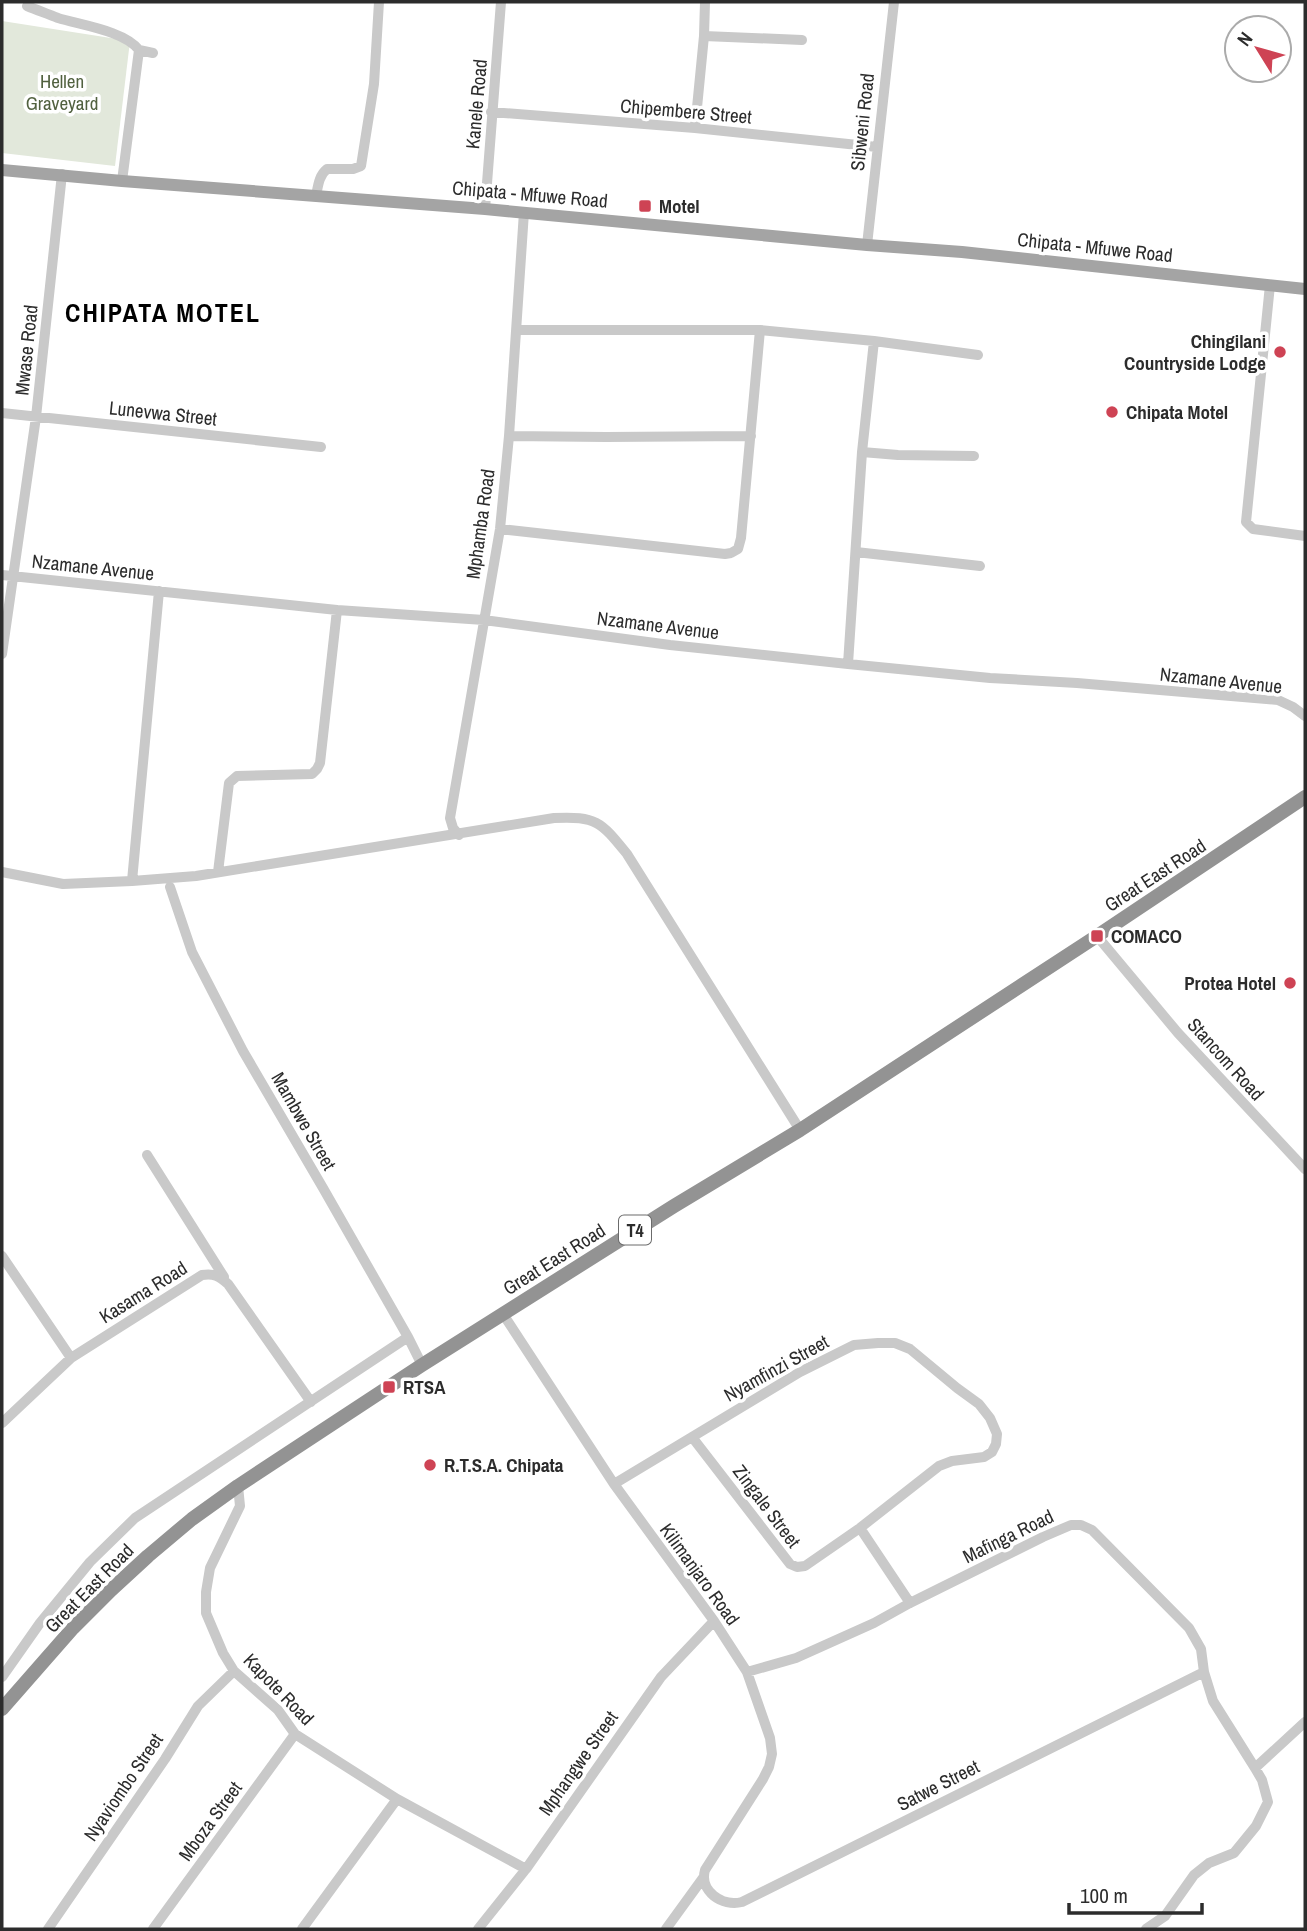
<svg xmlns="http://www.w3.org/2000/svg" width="1307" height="1931" font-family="'Archivo Narrow',sans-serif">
<rect width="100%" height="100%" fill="#fff"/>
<path fill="#e2e8db" d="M2,21L130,41L115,166L2,153Z"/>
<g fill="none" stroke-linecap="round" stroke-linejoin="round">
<path stroke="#c9c9c9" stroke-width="10" d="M27,6C37,10 48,14 58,18C81,25 125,31 139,50
M704,36L802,40
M491,112L695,128L877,147
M695,128L704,36L705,2
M122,181L139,50L153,53
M316,196C318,186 319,175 327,169H353L361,166L374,84L379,2
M485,209L501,2
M867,245L894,2
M1270,285L1246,522L1253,529L1305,536
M517,330H760L874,341L978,355
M2,413L321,447
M509,436L606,437L751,436
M862,452L898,455L974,456
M500,529L725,554L731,553L738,549L741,538L760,330
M856,552L980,566
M2,575L337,610L484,620L670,645L848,664L990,678L1077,683L1278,700L1293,707L1305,716
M2,654L36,417L62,174
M848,664L862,452L874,341
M459,835L453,828L450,818L500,529L509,436L524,212
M2,872L63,884L132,881L196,876L554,818C597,816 601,822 627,854L800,1130
M218,872L229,783L237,776L312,774L317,769L320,763L337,610
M132,881L159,591
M170,887L192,952L243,1051L323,1188L408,1337L422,1365
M1097,936L1178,1033L1305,1169
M147,1155L224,1277
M2,1256L71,1358
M503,1314L614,1484L714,1621L747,1672L770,1738L772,1754L769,1767L763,1779L705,1870C699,1891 722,1907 742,1902L1204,1672
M2,1423L71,1358L202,1275C214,1273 219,1276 228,1284L311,1402
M614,1484L800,1372L854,1345L878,1343H895L910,1349L957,1388L979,1404L990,1418L997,1434L996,1444L992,1452L984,1457L952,1461L939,1466L860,1528L805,1566L797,1567L790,1564L692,1437
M238,1486L240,1506L210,1568L206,1592V1613L223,1653L234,1671L278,1710L295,1734L397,1799L302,1929
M860,1528L910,1603
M747,1672L796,1658L874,1623L910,1603L1043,1537L1071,1525H1081L1092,1530L1189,1628L1201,1649L1204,1672L1213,1701L1255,1768
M2,1677L40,1623L90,1562L135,1518L408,1337
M397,1799L526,1869
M48,1929L165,1759L198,1706L234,1671
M153,1929L295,1734
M478,1929L526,1869L661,1677L714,1621
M666,1929L703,1878
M1146,1929L1165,1916L1194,1875L1209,1863L1234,1853L1256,1826L1268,1802L1262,1780L1255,1768L1305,1722"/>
<path stroke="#a4a4a4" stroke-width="12" d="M2,170L122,181L485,209L867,245L962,252L1305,289"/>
<path stroke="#939393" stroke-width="14" d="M2,1709L73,1628L111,1590L148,1556L192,1519L238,1486L422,1365L674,1206L800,1130L1097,936L1305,797"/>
</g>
<g fill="#ce4354" stroke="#fff" stroke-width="2.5">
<rect x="638" y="199" width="14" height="14" rx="3.5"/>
<circle cx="1280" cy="352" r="7"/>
<circle cx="1112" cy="412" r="7"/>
<rect x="1090" y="929" width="14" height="14" rx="3.5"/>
<circle cx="1290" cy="983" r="7"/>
<rect x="382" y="1380" width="14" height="14" rx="3.5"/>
<circle cx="430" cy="1465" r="7"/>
</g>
<g text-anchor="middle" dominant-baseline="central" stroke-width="7" stroke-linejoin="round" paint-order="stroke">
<rect fill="#fff" stroke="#6b6b6b" stroke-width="2" x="619" y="1215.5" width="32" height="29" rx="5"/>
<g font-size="18" font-weight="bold" fill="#2c2c2c">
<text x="635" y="1230">T4</text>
</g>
<g font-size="19" fill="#51613f" stroke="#fff">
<text x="62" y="81">Hellen<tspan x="62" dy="22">Graveyard</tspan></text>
</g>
<g font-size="19" fill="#2c2c2c" stroke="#fff">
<text transform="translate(476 104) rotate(-85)">Kanele Road</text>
<text transform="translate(686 111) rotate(5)">Chipembere Street</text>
<text transform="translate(862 122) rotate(-84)">Sibweni Road</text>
<text transform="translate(530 194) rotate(5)">Chipata - Mfuwe Road</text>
<text transform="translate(1095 247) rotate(6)">Chipata - Mfuwe Road</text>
<text transform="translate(26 350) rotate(-84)">Mwase Road</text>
<text transform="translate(163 413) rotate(6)">Lunevwa Street</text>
<text transform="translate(480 524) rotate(-82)">Mphamba Road</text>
<text transform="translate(93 567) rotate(6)">Nzamane Avenue</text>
<text transform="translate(658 625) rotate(7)">Nzamane Avenue</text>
<text transform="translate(1221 680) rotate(6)">Nzamane Avenue</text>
<text transform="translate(1155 875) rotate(-33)">Great East Road</text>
<text transform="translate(1226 1059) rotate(48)">Stancom Road</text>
<text transform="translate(304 1121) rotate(60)">Mambwe Street</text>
<text transform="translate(554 1259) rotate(-32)">Great East Road</text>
<text transform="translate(143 1292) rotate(-32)">Kasama Road</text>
<text transform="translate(776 1368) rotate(-29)">Nyamfinzi Street</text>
<text transform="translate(767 1506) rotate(53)">Zingale Street</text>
<text transform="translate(1008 1536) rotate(-26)">Mafinga Road</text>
<text transform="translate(700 1574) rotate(54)">Kilimanjaro Road</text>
<text transform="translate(89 1588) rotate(-45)">Great East Road</text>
<text transform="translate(279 1689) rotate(46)">Kapote Road</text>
<text transform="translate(578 1763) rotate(-55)">Mphangwe Street</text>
<text transform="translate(938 1785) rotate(-27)">Satwe Street</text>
<text transform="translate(123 1787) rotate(-56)">Nyaviombo Street</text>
<text transform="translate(210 1821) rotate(-54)">Mboza Street</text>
</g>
<g font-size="19" font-weight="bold" fill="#2c2c2c" stroke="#fff" text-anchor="start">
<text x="659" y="206">Motel</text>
<text x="1266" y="341" text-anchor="end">Chingilani<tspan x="1266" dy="22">Countryside Lodge</tspan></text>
<text x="1126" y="412">Chipata Motel</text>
<text x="1111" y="936">COMACO</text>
<text x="1276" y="983" text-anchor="end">Protea Hotel</text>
<text x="403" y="1387">RTSA</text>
<text x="444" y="1465">R.T.S.A. Chipata</text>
</g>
<g font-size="26" font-weight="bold" letter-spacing="2" fill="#000" stroke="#fff">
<text x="163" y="312">CHIPATA MOTEL</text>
</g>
</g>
<rect width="1307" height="1931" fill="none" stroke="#2c2c2c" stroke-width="7"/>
<g transform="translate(1258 49) rotate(307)"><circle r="33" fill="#ffffff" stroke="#ababab" stroke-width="2"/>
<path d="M0-5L12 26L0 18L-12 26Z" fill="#ce4354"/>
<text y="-10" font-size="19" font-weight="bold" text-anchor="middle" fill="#2c2c2c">N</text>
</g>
<path d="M1069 1903v10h133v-10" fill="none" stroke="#2c2c2c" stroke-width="3.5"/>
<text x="1080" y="1903" font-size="21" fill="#2c2c2c" stroke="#ffffff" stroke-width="5" paint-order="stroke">100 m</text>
</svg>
